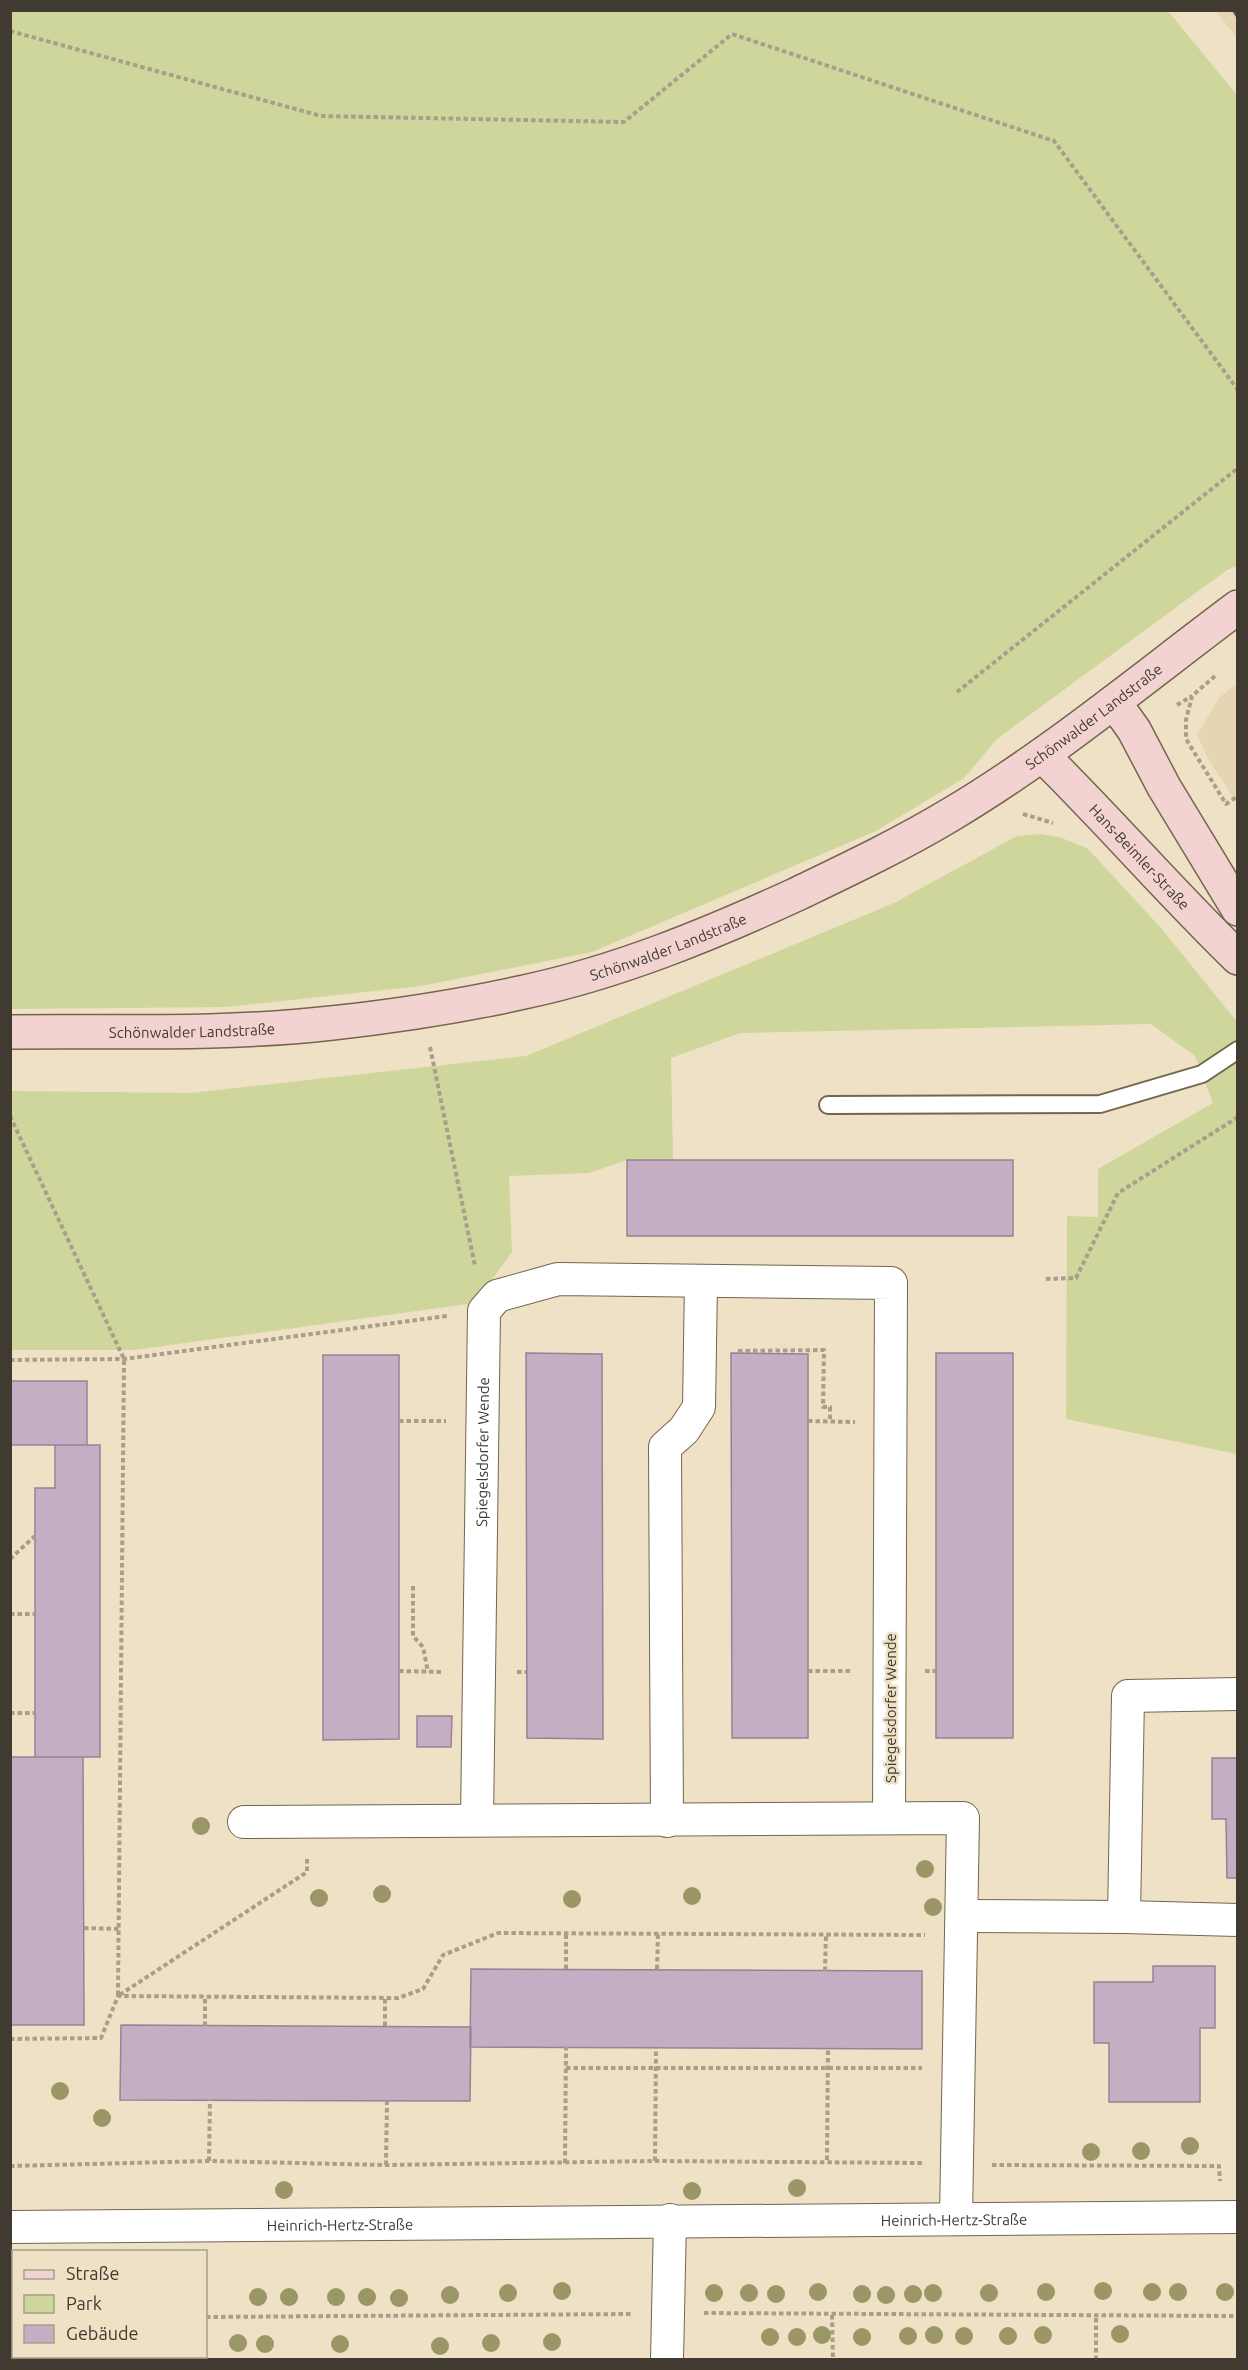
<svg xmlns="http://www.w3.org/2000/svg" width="1248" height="2370" font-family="Ubuntu,sans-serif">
<rect width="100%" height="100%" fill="#efe1c5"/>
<path fill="#e6d5b3" d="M1216,11H1237V38Z
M1237,684V803L1208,759L1197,734L1221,696Z"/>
<path fill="#cfd69b" d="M10,11H1168L1237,95V566L1227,570L997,739L964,778L876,831L592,952L421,986L227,1007L11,1009Z
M1041,834L1059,837L1087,848L1162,929L1237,1022V1454L1066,1419L1067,1216L1098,1217V1169L1213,1103L1195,1056L1151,1024L740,1033L671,1058L673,1160H627L589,1173L509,1176L512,1252L475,1303L134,1350H11V1091L190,1093L526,1056L894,903L1017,836Z"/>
<path fill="#c5aec3" stroke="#978195" stroke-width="1.5" d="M627,1160H1013V1236H627Z
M526,1353L602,1354L603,1739L527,1738Z
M731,1353L808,1354V1738H732Z
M936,1353H1013V1738H936Z
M323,1355H399V1739L323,1740Z
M10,1381H87V1445H10Z
M55,1445H100V1757H35V1488H55Z
M417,1716H452L451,1747H417Z
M10,1757H83L84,2025H10Z
M1212,1758H1238V1878H1227L1226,1819H1212Z
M1153,1966H1215V2028H1200V2102H1109V2043H1094V1982H1153Z
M471,1969L922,1971V2049L470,2047Z
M121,2025L471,2027L470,2101L120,2100Z"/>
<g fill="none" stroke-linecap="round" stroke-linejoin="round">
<g stroke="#73664e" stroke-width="20">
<path id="service" d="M828,1105L1100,1104L1202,1074L1238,1050"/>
</g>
<g stroke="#73664e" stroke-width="34">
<g id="minor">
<path id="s1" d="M477,1820L484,1311L497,1296L558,1279L891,1283L889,1818"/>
<path d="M667,1821L665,1447L684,1430L699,1407L701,1282"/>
<path d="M244,1822L963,1818L956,2218"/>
<path d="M962,1916L1124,1917L1128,1696L1238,1694"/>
<path d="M1124,1917L1238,1920"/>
<path id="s2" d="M10,2227L1238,2217"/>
<path d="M667,2360L670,2220"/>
</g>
</g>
<g stroke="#73664e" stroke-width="36">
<g id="secondary">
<path d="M1114,702L1134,730L1164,787L1238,909"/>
<path id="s3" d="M1042,755C1109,821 1170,892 1238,958"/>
<path id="s4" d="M10,1032C117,1031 226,1035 332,1023C396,1016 461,1006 524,992C618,972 708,935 795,895C847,870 900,845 950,815C1051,755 1143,678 1238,607"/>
</g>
</g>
<path stroke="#a99e89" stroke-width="4" stroke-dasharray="4.5 3" stroke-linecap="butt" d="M10,31L321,116L624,122L732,34L1054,141L1238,390
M1215,676L1192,696L1186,720V739L1226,804L1238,796
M957,692L1238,468
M1177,705L1192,696
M1023,814L1053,823
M430,1047L475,1266
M10,1116L124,1359L118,1996L307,1872V1857
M1046,1279L1076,1278L1118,1193L1238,1117
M738,1351L824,1350L823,1407H830V1422
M10,1360L124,1359L447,1316
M399,1421H446
M808,1421L855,1422
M10,1559L35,1536
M413,1586V1636L423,1647L428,1672
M10,1614H35
M399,1671L443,1672
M808,1671H852
M925,1671H936
M517,1672H526
M10,1713H35
M84,1928L119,1929
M566,1969V1933
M657,1969L658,1933
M825,1971L826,1934
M205,2026V1997
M385,2026V1996
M10,2039L101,2038L118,1996L398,1998L423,1989L443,1955L498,1933L925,1935
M566,2068H922
M827,2160L828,2048
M209,2161L210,2100
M655,2161L656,2048
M565,2163L566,2047
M386,2165L387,2101
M992,2165L1219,2166L1220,2181
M10,2166L209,2161L386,2165L655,2161L922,2163
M704,2313L1238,2316
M832,2315L833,2360
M206,2317L631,2314
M10,2318H14
M1096,2360V2315"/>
<use href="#service" stroke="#fff" stroke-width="16"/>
<use href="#minor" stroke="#fff" stroke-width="32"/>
<use href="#secondary" stroke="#f3d3d2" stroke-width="33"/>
<path stroke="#5b5447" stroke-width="4.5" stroke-dasharray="9 4.5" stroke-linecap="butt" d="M1234,10L1238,16"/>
</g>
<g fill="#9a9665">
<circle cx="201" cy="1826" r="9"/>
<circle cx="925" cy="1869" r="9"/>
<circle cx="382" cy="1894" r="9"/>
<circle cx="692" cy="1896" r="9"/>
<circle cx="319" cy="1898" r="9"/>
<circle cx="572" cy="1899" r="9"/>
<circle cx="933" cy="1907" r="9"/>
<circle cx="60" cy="2091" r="9"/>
<circle cx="102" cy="2118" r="9"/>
<circle cx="1190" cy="2146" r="9"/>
<circle cx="1141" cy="2151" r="9"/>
<circle cx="1091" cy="2152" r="9"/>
<circle cx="797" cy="2188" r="9"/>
<circle cx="284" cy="2190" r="9"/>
<circle cx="692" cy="2191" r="9"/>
<circle cx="562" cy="2291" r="9"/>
<circle cx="1103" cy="2291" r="9"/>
<circle cx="818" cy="2292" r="9"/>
<circle cx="1046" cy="2292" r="9"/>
<circle cx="1152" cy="2292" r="9"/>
<circle cx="1178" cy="2292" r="9"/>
<circle cx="1225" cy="2292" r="9"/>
<circle cx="508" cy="2293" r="9"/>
<circle cx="714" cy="2293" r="9"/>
<circle cx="749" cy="2293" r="9"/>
<circle cx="933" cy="2293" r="9"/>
<circle cx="989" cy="2293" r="9"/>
<circle cx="776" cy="2294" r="9"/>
<circle cx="862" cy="2294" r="9"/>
<circle cx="913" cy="2294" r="9"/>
<circle cx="450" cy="2295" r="9"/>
<circle cx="886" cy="2295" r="9"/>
<circle cx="258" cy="2297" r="9"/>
<circle cx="289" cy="2297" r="9"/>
<circle cx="336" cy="2297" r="9"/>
<circle cx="367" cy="2297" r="9"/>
<circle cx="399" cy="2298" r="9"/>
<circle cx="1120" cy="2334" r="9"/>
<circle cx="822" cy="2335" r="9"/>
<circle cx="934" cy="2335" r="9"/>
<circle cx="1043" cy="2335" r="9"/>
<circle cx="908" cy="2336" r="9"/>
<circle cx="964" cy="2336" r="9"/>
<circle cx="1008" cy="2336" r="9"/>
<circle cx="770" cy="2337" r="9"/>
<circle cx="797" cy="2337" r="9"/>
<circle cx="862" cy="2337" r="9"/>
<circle cx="552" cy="2342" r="9"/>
<circle cx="238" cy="2343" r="9"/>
<circle cx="491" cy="2343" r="9"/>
<circle cx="265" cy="2344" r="9"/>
<circle cx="340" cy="2344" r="9"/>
<circle cx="440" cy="2346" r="9"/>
</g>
<g text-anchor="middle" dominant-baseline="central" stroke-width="5" stroke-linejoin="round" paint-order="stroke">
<g font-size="15" fill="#403a30" stroke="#efe1c5">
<text stroke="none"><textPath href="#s4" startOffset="1154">Schönwalder Landstraße</textPath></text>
<text stroke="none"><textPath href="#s3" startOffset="141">Hans-Beimler-Straße</textPath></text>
<text stroke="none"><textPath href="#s4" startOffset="668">Schönwalder Landstraße</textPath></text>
<text stroke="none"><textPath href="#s4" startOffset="182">Schönwalder Landstraße</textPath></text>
<text stroke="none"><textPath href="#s1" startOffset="368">Spiegelsdorfer Wende</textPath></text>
<text transform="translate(890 1708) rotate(-90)">Spiegelsdorfer Wende</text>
<text stroke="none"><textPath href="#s2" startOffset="944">Heinrich-Hertz-Straße</textPath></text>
<text stroke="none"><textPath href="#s2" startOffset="330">Heinrich-Hertz-Straße</textPath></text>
</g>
</g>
<rect width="1248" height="2370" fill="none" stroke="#403a30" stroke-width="24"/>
<rect x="12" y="2250" width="195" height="108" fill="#efe1c5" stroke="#a99e89" stroke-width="1.5"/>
<rect x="24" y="2270" width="30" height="9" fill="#f3d3d2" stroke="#a99e89" stroke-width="1.5"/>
<text x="66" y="2280" font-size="18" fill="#403a30">Straße</text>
<rect x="24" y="2295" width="30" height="18" fill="#cfd69b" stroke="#a99e89" stroke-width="1.5"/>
<text x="66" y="2310" font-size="18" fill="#403a30">Park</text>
<rect x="24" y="2325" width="30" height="18" fill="#c5aec3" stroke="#a99e89" stroke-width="1.5"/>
<text x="66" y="2340" font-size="18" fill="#403a30">Gebäude</text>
</svg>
